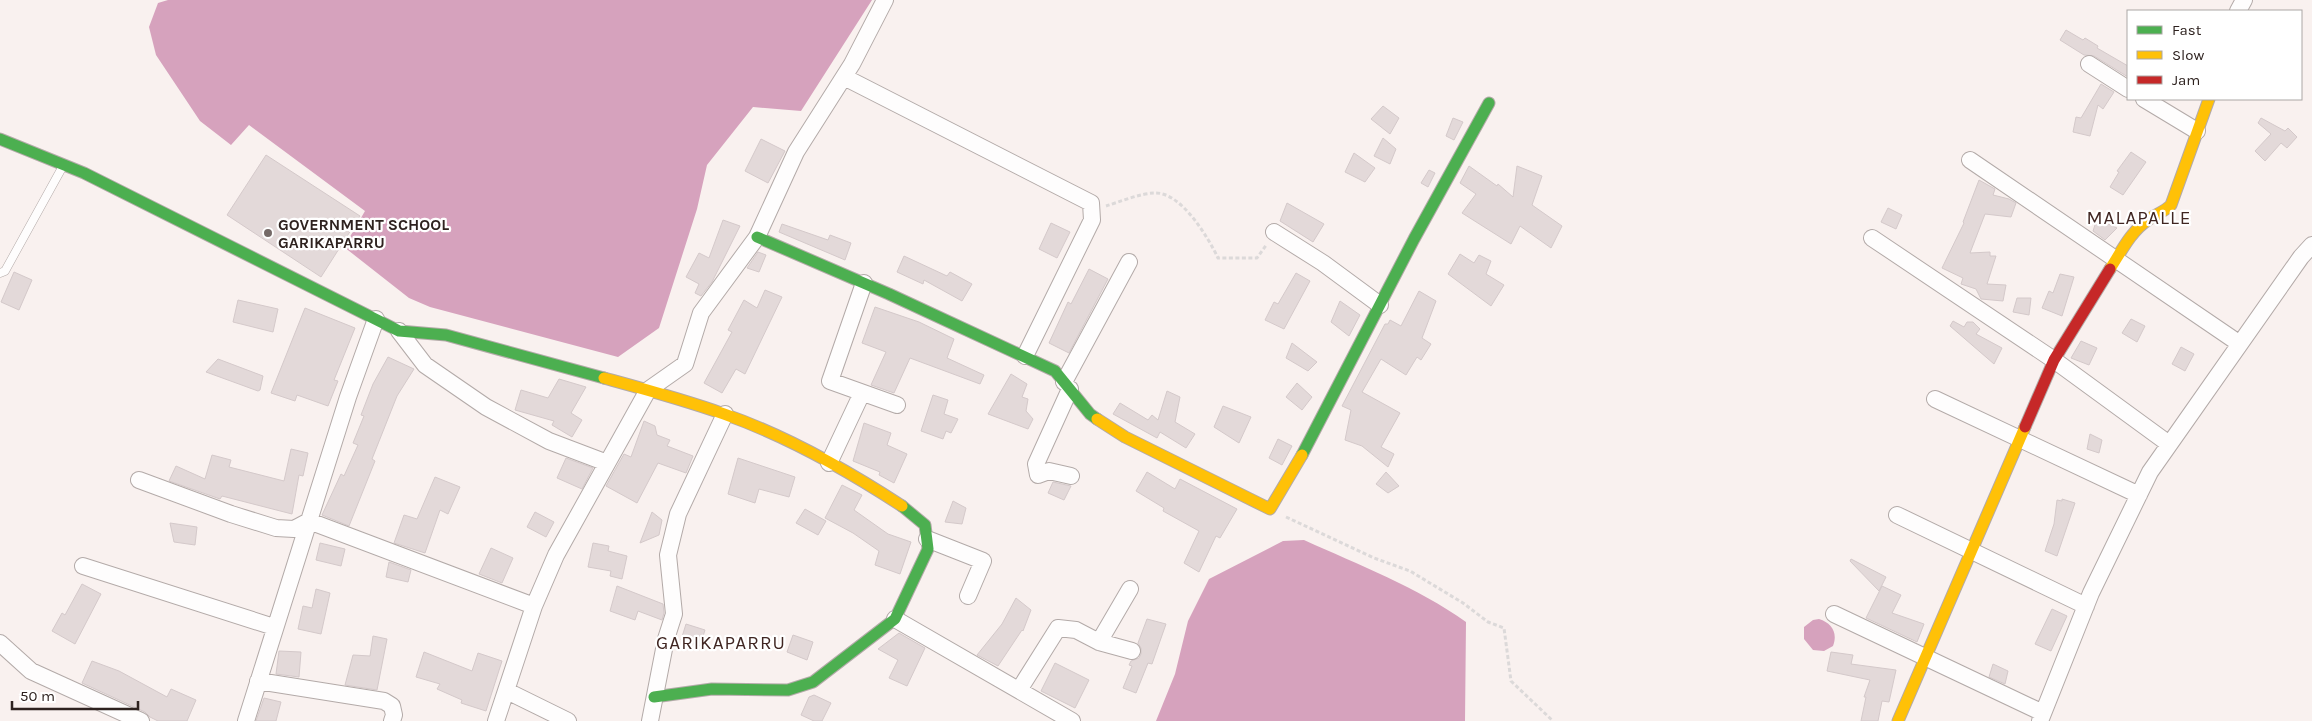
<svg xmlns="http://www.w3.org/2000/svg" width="2312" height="721" font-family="Karla,sans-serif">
<rect width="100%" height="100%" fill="#f9f1ef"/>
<path fill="#d6a2bd" d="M168,0H872L801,111L753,107L707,165L697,209L659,328L618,357L430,307L409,298L344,247L365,211L249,125L231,145L200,121L156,55L149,27L158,3Z
M1304,540C1359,565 1417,587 1466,622L1465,721H1156L1175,674L1188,621L1209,579L1283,541Z
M1819,619C1832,623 1838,633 1833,646L1824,651L1813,650L1804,639V627L1813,620Z"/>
<path fill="#e3d9d9" stroke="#d4c9ca" d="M2066,30L2083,40L2085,38L2098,46L2097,48L2128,66V77L2094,56L2084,55L2060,40Z
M2101,84L2114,92L2103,109L2098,105L2090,136L2073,132L2076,117L2081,118Z
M1383,106L1399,118L1390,134L1371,119Z
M1453,118L1463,122L1454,140L1446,136Z
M2261,118L2285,131L2288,128L2297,137L2287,148L2281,143L2265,161L2255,151L2271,134L2258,123Z
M1383,138L1396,149L1390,164L1374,156Z
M761,139L785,151L768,183L745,171Z
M2131,152L2146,162L2123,195L2110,187L2119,172L2117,171Z
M1354,153L1375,168L1365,182L1345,172Z
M266,155L360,216L321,277L227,215Z
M1469,166L1497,186L1498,184L1513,197L1517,166L1542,176L1532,205L1562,226L1551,248L1520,226L1511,244L1462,213L1476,194L1460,183Z
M1429,170L1435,173L1428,187L1421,183Z
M1979,180L1995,189L1993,195L2009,199L2016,203L2011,217L1985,214L1970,253L1990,252V256H1996L1987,284L2006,285L2003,301L1981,299L1976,289L1961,284L1963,278L1942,268L1964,223L1963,222Z
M1287,203L1324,224L1313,242L1280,221Z
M1888,208L1902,215L1896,229L1881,222Z
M2097,219L2117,228L2105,240L2093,231Z
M723,220L740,226L712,282L701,296L695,293L699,284L686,277L699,253L709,258Z
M1051,223L1070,232L1057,258L1039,249Z
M782,224L828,240L830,235L851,243L845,260L779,232Z
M758,252L766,255L759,272L747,268Z
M1460,254L1474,263L1479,255L1491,261L1486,274L1504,285L1491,306L1448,274Z
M904,256L947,276L950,272L972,284L962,301L924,280L923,284L897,272Z
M1089,269L1108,279L1069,353L1049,343L1068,302L1071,304Z
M14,272L32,280L19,310L1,302Z
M1296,273L1310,281L1284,329L1265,320L1274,302L1278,304Z
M2060,274L2074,277L2062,316L2042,308L2049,291L2053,293Z
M765,290L782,297L745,374L736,369L722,393L704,383L732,332L728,330L744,300L757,308Z
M1419,291L1436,301L1422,338L1431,344L1421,360L1417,357L1406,375L1381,359L1362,392L1400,413L1381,447L1394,454L1388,467L1362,446L1345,440L1351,410L1342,406L1385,324H1388L1390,320L1401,326Z
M2017,298H2031L2029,315L2013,312Z
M238,300L278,309L273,332L233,322Z
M1340,301L1360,315L1349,336L1331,322Z
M875,307L919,322L954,339L947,358L984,375L980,384L910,358L894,393L871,385L886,352L862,343Z
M305,308L355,328L334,380L338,381L328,406L297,395L295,401L271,393Z
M2131,319L2145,326L2137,342L2122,333Z
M1953,321L1964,327L1967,322H1973L1980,329L1976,334L2002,348L1994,364L1950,326Z
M2081,341L2097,348L2089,365L2071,358Z
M1292,343L1317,362L1308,371L1286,358Z
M2181,347L2194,354L2185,371L2172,364Z
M388,357L414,369L397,396L372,459L375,461L349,526L322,515L341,474L344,476L358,445L353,443L364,416L361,415L373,384Z
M218,359L263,376L260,390L258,391L206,372Z
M1011,374L1027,384L1022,397L1028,399L1026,411L1033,419L1028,429L988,414Z
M559,379L586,387L571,413L582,420L572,437L552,425L554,421L515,410L521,390L548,398Z
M1297,383L1312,397L1302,410L1286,397Z
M1167,391L1180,397L1175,422L1195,434L1186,448L1160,432L1157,438L1113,414L1120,403L1148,420L1152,415L1158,420Z
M933,395L948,400L944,414L958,419L951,433L946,431L943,439L921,431Z
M1223,406L1251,417L1239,443L1214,427Z
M644,421L655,426L657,435L670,440L667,446L693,456L686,473L658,463L637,503L606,486L624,454L631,457Z
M864,423L891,433L887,445L907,454L894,483L879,475L880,472L853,461Z
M2090,434L2102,440L2099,453L2087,449Z
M1278,439L1292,446L1282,465L1269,458Z
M291,449L308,453L303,476L299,475L292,514L222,496L220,499L169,481L176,466L205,479L212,455L231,460L229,467L284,481Z
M566,458L593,468L582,489L557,478Z
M738,458L795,477L789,497L759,489L755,503L728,494Z
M1147,472L1175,489L1180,479L1237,509L1220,538L1216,536L1199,572L1184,563L1199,531L1163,511L1164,508L1136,491Z
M1386,472L1399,486L1388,493L1376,484Z
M435,477L460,487L448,514L440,510L425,553L394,543L404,515L417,519Z
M1053,482L1071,486L1064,500L1048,493Z
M842,485L862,495L854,510L888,534L911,542L900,574L875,565L879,551L853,533L825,518Z
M2062,499L2075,503L2057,556L2045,551L2054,524L2057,500L2062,501Z
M953,501L966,508L962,524L945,522Z
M805,509L826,521L818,535L796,523Z
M535,512L554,522L546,537L527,527Z
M652,512L662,520L659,535L640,543Z
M170,523L197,527L195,545L174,542Z
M320,543L345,549L341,566L316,560Z
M593,543L609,546L608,551L627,556L622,579L610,576L611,571L588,567Z
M491,548L513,558L502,583L479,574Z
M1851,559L1886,577L1879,591L1850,561Z
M389,562L411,570L408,582L386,577Z
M82,584L101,594L75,644L52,631L62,613L65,615Z
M617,586L663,604L664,613L662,620L638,611L635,620L610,611Z
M1882,586L1901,595L1892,613L1924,624L1917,642L1866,618Z
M316,589L330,593L321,634L298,629L303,606L312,608Z
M1016,598L1031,610L1023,631L1022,630L998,666L977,655L1002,624Z
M2052,609L2067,616L2051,651L2035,644Z
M1147,619L1166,624L1152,664L1148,663L1136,693L1123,688L1132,666L1129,665L1131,661L1139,658L1141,654V648L1138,643Z
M686,624L705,630L700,646L681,640Z
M899,633L925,648L907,686L889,678L898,660L878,649Z
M793,635L813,642L807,660L787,652Z
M373,636L387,639L377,690L345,685L353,655L370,656Z
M279,651L301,652L299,677L276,674Z
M424,652L472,671L478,653L502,661L486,711L461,703L462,700L437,689L440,684L416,677Z
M1831,652L1853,655L1851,664L1896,670L1889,702L1882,701L1878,721H1861L1866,697H1864L1870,680L1827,671Z
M92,661L119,671L167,697L171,689L196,700L187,721H158L150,717L145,712L82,683Z
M1055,663L1089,680L1075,708L1041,691Z
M1993,664L2008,671L2005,684L1989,677Z
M814,695L831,703L822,721H814L801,715L809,697Z
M264,698L281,702L276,721H256Z"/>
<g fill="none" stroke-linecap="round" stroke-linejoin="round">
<g stroke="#b3aaa8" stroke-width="9">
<path id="lane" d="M0,273L5,271L63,166"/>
</g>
<g stroke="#b3aaa8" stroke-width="18">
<path id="street" d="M2238,11L2244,0
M2089,64L2128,89
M844,77L1091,203L1092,220L1025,356
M2144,99L2197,131
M1970,160L2240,344
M1274,232L1323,263L1380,305
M1872,238L2054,360L2169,444
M864,283L830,381L897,405
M399,331L425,365L486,407L549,441L607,463
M1064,382L1129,262
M1070,389L1036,464L1038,475L1049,471L1071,476
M1935,399L2139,495
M829,463L862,393
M139,480L231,514L276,528L294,529L309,521L534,606
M1897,515L2086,606
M927,539L983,561L968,596
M83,566L274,627
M1834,614L2043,713
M895,619L1072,721
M1099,642L1130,589
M0,643L31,671L141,721
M258,681L384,701L392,706L394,715L392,721
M1019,690L1058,628L1076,630L1099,642L1132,651
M507,691L568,721
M246,721L348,397L376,319
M496,721L534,606L556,555L648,390L685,364L701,313L757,237L796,152L852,64L885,0
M650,721L666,639L674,614L668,555L678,514L725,414
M2040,721L2091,593L2150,472L2301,257L2312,245"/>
</g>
<g stroke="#b3aaa8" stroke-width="13">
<path id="fast" d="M0,139L84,173L399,331L446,335L604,378
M757,237L889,294L1055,371L1090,414L1097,419
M1302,455L1414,239L1489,103
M654,697L712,689L788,690L813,682L895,619L928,549L925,525L902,506"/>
</g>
<g stroke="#b3aaa8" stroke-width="13">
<path id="slow" d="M2110,269C2121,252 2131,231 2148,220C2156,214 2164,212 2171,205L2209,99
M604,378C644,389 685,400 724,414C787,436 847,470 902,506
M1097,419L1125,437L1270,509L1302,455
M1898,721L2025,427"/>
</g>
<g stroke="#b3aaa8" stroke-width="13">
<path id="jam" d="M2025,427L2054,360L2110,269"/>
</g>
<path stroke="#dcd9d9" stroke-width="3" stroke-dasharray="4 2.5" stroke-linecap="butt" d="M1106,206C1119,202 1141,193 1155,193C1181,192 1208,237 1218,258H1257L1267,244
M1286,517L1374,558L1410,571L1463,603L1488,622L1504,628L1511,681L1553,721"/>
<use href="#lane" stroke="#fefdfd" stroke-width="8"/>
<use href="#street" stroke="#fefdfd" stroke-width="16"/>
<use href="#fast" stroke="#4caf50" stroke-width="11"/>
<use href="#slow" stroke="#ffc107" stroke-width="11"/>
<use href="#jam" stroke="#c62828" stroke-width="11"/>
</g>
<circle fill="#756a68" stroke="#fff" stroke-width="2" cx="268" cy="233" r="5"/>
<g text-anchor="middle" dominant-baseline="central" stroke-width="4.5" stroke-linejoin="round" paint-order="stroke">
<g font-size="16" font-weight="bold" fill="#2e221f" stroke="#fff" text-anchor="start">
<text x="278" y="224">GOVERNMENT SCHOOL<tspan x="278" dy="18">GARIKAPARRU</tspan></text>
</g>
<g font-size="19" letter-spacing="1" fill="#402622" stroke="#fff">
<text x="2139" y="218">MALAPALLE</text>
<text x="721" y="643">GARIKAPARRU</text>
</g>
</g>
<rect x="2127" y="10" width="175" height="90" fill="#ffffff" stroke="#aba7a5"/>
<rect x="2137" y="26" width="25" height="8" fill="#4caf50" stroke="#aba7a5"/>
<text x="2172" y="35" font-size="15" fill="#2e221f">Fast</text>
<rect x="2137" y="51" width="25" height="8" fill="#ffc107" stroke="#aba7a5"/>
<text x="2172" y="60" font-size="15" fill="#2e221f">Slow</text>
<rect x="2137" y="76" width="25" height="8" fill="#c62828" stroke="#aba7a5"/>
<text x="2172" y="85" font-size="15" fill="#2e221f">Jam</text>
<path d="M12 701v8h126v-8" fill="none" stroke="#2e221f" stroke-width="2.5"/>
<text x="20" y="701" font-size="15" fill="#2e221f" stroke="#ffffff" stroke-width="4" paint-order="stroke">50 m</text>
</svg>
